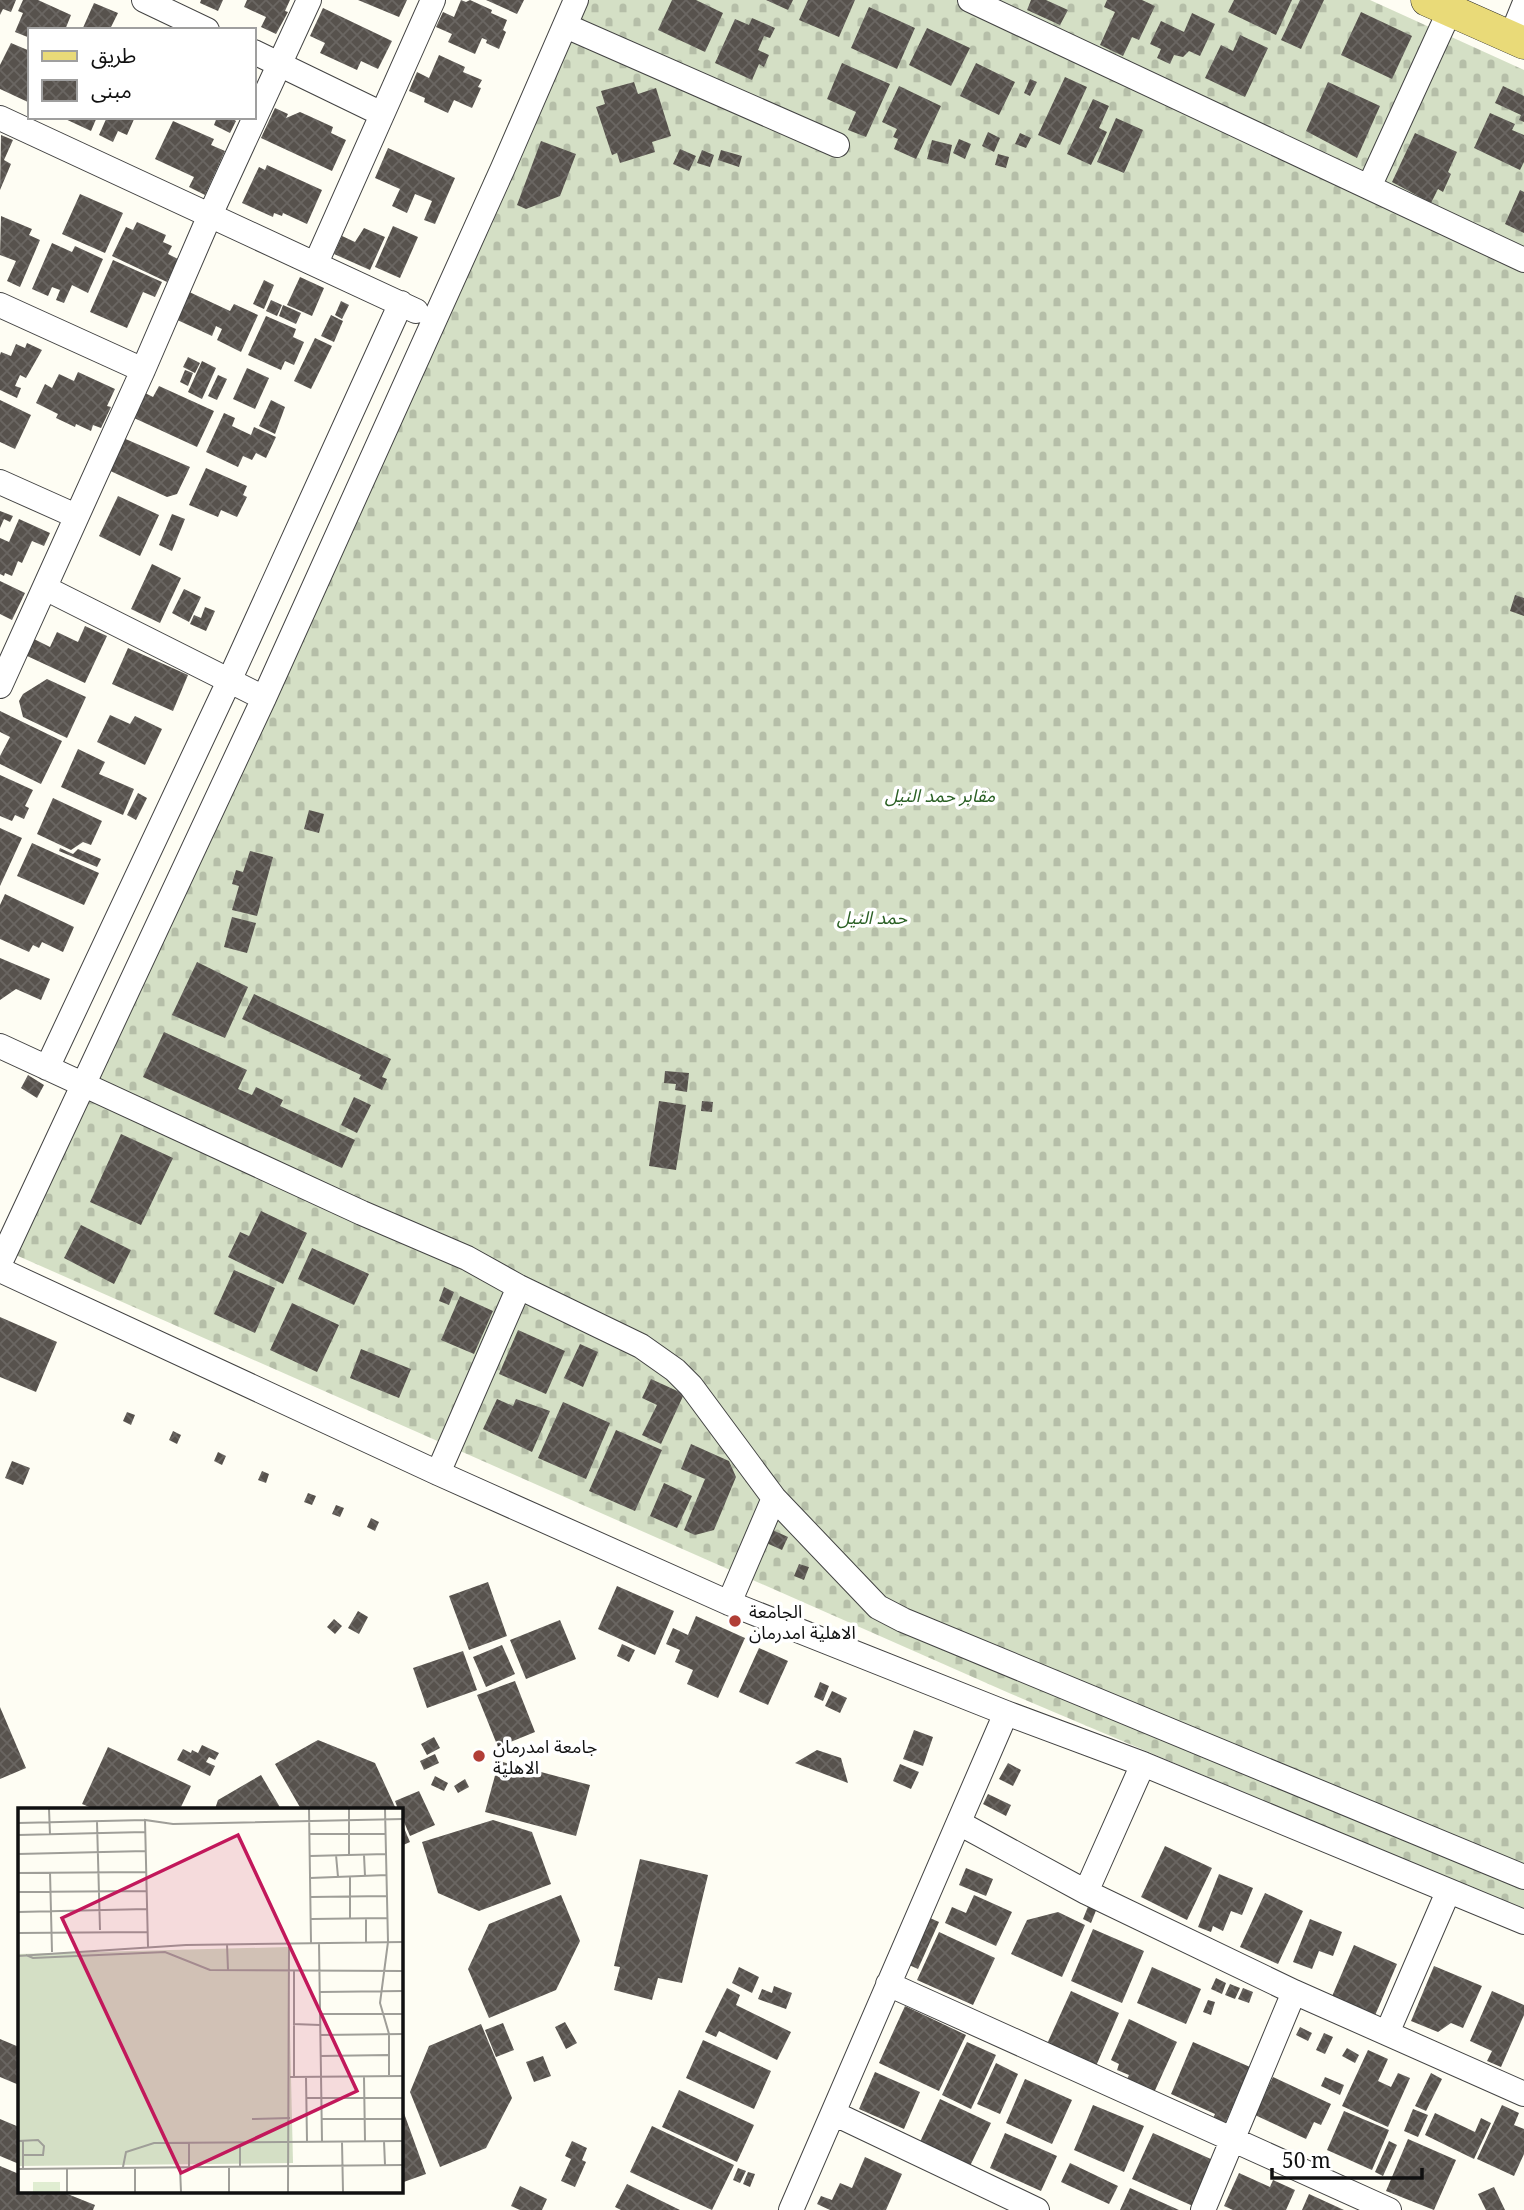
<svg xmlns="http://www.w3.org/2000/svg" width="1524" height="2210" font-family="'Noto Serif','Noto Sans Arabic',serif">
<defs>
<pattern id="cemetery-stones" width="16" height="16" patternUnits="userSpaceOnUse" patternTransform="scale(1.75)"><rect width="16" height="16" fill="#d4dfc5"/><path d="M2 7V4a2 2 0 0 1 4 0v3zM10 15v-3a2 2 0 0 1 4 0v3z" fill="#b5bea8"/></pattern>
<pattern id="building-cross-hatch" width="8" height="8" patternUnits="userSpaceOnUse" patternTransform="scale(1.75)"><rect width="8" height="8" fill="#57524d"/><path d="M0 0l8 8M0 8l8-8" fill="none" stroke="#6a6662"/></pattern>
</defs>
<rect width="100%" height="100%" fill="#fefdf3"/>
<path fill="url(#cemetery-stones)" d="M563,0H1370L1524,70V1911L1009,1693L9,1252Z"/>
<path fill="url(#building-cross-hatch)" d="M0,0H16L11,12L3,9L0,15Z
M23,0H38L71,15L65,30H30V38L15,32L23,13L18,11Z
M201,0H223L218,11L200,3Z
M247,0H290L285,11L288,12L276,34L261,27L266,17L244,7Z
M358,0H407L399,17Z
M461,0L466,2L470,0L492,10L491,13L507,20L503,30L506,32L499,49L486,43L487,40L482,38L475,54L448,42L452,34L436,27L443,12L454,17Z
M486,0H524L517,14Z
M672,0H696L723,13L705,52L658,30Z
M766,0H793L788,10Z
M808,0H855L839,37L799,20Z
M1031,0H1046L1068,10L1060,25L1027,10Z
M1107,0H1142L1155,6L1139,40L1132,37L1123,56L1100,45L1115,12L1104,7Z
M1234,0H1292L1276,35L1228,12Z
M1300,0H1324L1301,49L1281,40Z
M94,3L118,13L111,27L118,30H82Z
M869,7L915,28L897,69L851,48Z
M323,8L392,41L378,69L361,61L357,70L320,53L325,43L310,36Z
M1361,12L1412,36L1392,79L1341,55Z
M1192,13L1215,24L1200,56L1189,51L1183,57L1174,55L1170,64L1157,58L1161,49L1150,44L1161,21L1184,32Z
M752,18L775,28L770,38L764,36L758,50L769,55L764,67L759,64L752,80L715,63L735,19L749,25Z
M927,28L970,48L951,86L909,65Z
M1240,35L1268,48L1245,97L1205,78L1221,45L1233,51Z
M11,43L30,51V103L0,89V65Z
M439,55L465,67L463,72L482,80L478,87L481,88L472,108L454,100L448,113L424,102L425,98L409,91L417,72L429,78Z
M842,63L890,84L866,137L848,130L856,112L827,99Z
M976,63L1015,82L999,115L960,96Z
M1065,77L1087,87L1060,145L1038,135Z
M1030,79L1037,82L1030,96L1024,93Z
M634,82L638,94L656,88L671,136L652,142L655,152L620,163L617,153L612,155L596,107L605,104L601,91Z
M1328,82L1380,106L1357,158L1306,131Z
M899,86L941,106L916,159L894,149L898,139L893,137L897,129L882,122Z
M1503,86L1524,96V122L1519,120L1521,115L1495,103Z
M1093,99L1109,106L1099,128L1107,132L1091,165L1067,154Z
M275,108L288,114L286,118L300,112L309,116L333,127L331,133L346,140L332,171L261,138Z
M1490,113L1515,124L1512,130L1524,135V162L1520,170L1474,148Z
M61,117H97L91,131Z
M107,117H135L127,135L118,131L113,142L99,135Z
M217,117H229L236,121L230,133L214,125Z
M1116,118L1143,130L1124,173L1097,162Z
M173,121L214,139L211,145L225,151L205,195L189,187L194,177L155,159Z
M988,132L1000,138L994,152L982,146Z
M1020,133L1031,138L1026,148L1015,144Z
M1415,133L1457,152L1448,172L1451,174L1443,192L1438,189L1431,203L1392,182Z
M1,135L13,140L4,160L11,164L0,190Z
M959,139L971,144L965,159L953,153Z
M932,140L952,145L948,164L927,159Z
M541,141L576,154L560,196L526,209L517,205Z
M388,148L455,178L435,224L424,220L432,201L415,194L407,213L392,206L400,189L375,178Z
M680,149L696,156L689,171L673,164Z
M702,150L714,155L710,167L697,163Z
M721,150L742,156L739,167L718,160Z
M998,154L1009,157L1006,168L995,165Z
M267,165L322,190L307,224L283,213L282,216L274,213L273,217L242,203L259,167L265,170Z
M1520,190L1524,192V233L1505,224Z
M80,194L123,213L105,253L62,234Z
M1,216L32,229L29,235L40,240L20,287L7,281L16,261L0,255Z
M137,222L166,235L163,242L172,246L168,254L178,259L167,282L112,256L126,227L133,230Z
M393,226L418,237L400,278L375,267Z
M364,228L385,237L370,270L334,254L342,236L355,242Z
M52,243L72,252L75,246L103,259L88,293L72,285L64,303L56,300L60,290L52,287L48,296L32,289Z
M113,260L162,282L155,297L143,292L127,328L90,312Z
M300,277L324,288L312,316L287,305Z
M264,280L274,285L264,309L253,304Z
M185,290L230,311L234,304L258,315L241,352L217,340L222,329L216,326L212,336L173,318Z
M271,300L282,305L277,316L266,311Z
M341,301L349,305L342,319L335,315Z
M283,305L301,313L296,324L279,316Z
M331,315L343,321L334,342L321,336Z
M266,316L296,329L293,337L304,342L294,365L285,361L281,370L248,355Z
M315,338L332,346L311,389L294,381Z
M27,343L42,350L26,378L20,375L15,386L21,388L17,398L0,390V355L1,352L11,356L16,344L25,348Z
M188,357L200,363L195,373L183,367Z
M202,361L216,368L202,399L188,392Z
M247,368L269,378L255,409L233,399Z
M185,370L193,373L188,386L180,382Z
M78,372L115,389L107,406L111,407L101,428L93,425L91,431L76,424L75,427L56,418L58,414L36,403L45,384L52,388L59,374L74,381Z
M218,375L227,379L217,400L208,396Z
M159,386L214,411L197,447L134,418L145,393L153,397Z
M0,400L31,415L15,449L0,442Z
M271,400L285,407L275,434L259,426Z
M224,413L235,418L232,426L251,435L254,427L276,437L266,458L256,453L252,460L243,456L238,467L206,452Z
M121,437L190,467L177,494L167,497L106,469Z
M206,468L247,486L243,495L247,497L237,517L221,510L218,517L189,505Z
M118,496L159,515L140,556L99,536Z
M0,511L13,516L10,522L4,519L0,528Z
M172,514L185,519L172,551L159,545Z
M19,519L50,533L44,546L32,541L22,563L18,561L12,576L5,573L4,576L0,574V538L9,542Z
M152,564L181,578L160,623L131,609Z
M0,581L25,593L12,620L0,614Z
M184,589L201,597L189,622L172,613Z
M1515,595L1524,598V616L1510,611Z
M205,607L215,611L206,631L190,624L194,615L201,618Z
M85,626L107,636L85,683L25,655L32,638L50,647L57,632L78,642Z
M128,648L188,675L173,711L112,684Z
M47,679L86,697L67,738L23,717L19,701L23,694Z
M0,711L62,741L41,784L0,764V756L10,737L0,732Z
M110,715L130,724L135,716L162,729L145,765L97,742Z
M78,749L105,762L99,774L134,789L123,815L61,787Z
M0,775L33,790L25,806L29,808L24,819L15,815L12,821L0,816Z
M138,793L147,798L136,820L127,815Z
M53,798L102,821L91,845L83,842L71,850L37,834Z
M309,810L324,814L319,833L304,829Z
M0,828L22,838L0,886Z
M32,843L99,873L84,905L17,876Z
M60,848L73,854L78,849L101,859L97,867L59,851Z
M250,851L273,857L257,916L232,910L239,886L232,884L236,870L243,872Z
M5,894L74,927L63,952L42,942L39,948L33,945L29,952L0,939V905Z
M232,917L256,923L247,953L224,947Z
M0,958L50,979L41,1000L16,989L0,1000Z
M197,962L248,987L225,1038L172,1015Z
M254,994L391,1059L382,1077L387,1079L382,1090L359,1079L361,1075L242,1019Z
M164,1032L247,1070L238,1089L252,1095L256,1087L283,1100L280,1106L355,1140L342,1168L143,1077Z
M665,1071L689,1073L687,1092L675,1090L676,1084L664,1083Z
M28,1075L44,1085L37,1098L21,1088Z
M354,1097L371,1105L357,1133L341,1125Z
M659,1101L686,1105L676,1170L649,1166Z
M702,1101L713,1102L712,1112L701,1111Z
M121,1134L173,1158L141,1225L90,1202Z
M261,1211L307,1233L283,1284L228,1257L240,1232L249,1236Z
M81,1225L131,1250L114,1284L64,1258Z
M312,1248L369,1274L354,1305L298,1279Z
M234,1270L275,1288L255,1333L214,1314Z
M444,1287L454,1292L449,1305L439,1301Z
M460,1296L493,1311L474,1354L441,1340Z
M292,1303L339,1325L317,1372L270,1350Z
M0,1317L57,1342L36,1392L0,1377Z
M518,1330L565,1351L546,1394L499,1374Z
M580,1344L598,1352L583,1387L564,1378Z
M361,1349L411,1369L399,1398L350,1378Z
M651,1379L684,1394L661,1444L642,1435L657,1405L642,1398Z
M497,1399L513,1406L516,1399L550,1411L532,1452L483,1429Z
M563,1402L610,1423L586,1479L538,1458Z
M127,1412L135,1415L131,1425L123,1421Z
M616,1430L662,1450L635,1511L589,1491Z
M173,1431L181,1435L177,1444L169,1440Z
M691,1444L729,1461L736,1477L714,1530L695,1535L684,1530L705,1479L681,1469Z
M218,1452L226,1456L222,1465L214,1461Z
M12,1461L30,1468L23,1485L5,1478Z
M262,1471L269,1474L266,1483L258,1480Z
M664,1483L692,1496L677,1528L650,1516Z
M308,1493L316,1496L312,1505L304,1502Z
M336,1505L344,1508L340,1517L332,1514Z
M371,1518L379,1522L375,1531L367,1527Z
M768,1528L788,1537L782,1550L762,1541Z
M799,1564L809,1567L804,1580L794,1576Z
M488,1582L507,1636L469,1650L449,1596Z
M617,1586L674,1611L655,1655L598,1629Z
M358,1611L368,1617L359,1634L348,1628Z
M696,1616L745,1638L718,1698L687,1684L693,1670L675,1662L680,1650L666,1644L673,1628L688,1635Z
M334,1619L342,1626L335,1634L327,1627Z
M560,1620L576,1659L526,1679L510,1640Z
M622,1644L635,1650L629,1662L617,1656Z
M502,1645L515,1674L486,1687L473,1657Z
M759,1648L788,1661L768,1705L739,1692Z
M463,1651L477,1690L427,1708L413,1668Z
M515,1681L535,1732L498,1747L477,1695Z
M820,1682L829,1686L823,1701L814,1697Z
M832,1691L847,1698L840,1713L825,1706Z
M0,1707L26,1768L0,1779Z
M914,1730L933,1737L923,1766L903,1759Z
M434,1737L440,1748L427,1755L421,1744Z
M318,1740L375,1763L396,1809H301L275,1764Z
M202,1745L219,1753L215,1760L209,1757L206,1762L215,1766L210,1776L177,1760L183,1749L191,1753L192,1750L198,1753Z
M108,1747L191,1786L180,1809H94L82,1804Z
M817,1750L841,1758L848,1783L795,1763Z
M435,1754L439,1763L424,1770L420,1761Z
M499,1761L590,1785L576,1836L485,1812Z
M1008,1763L1021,1770L1013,1786L999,1779Z
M900,1764L919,1772L911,1789L893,1781Z
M261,1775L281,1809H215L218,1800Z
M435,1776L448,1783L444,1791L431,1785Z
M465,1779L469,1787L458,1793L454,1786Z
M419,1791L435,1825L410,1836L401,1815V1809H398L395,1801Z
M988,1794L1011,1805L1006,1816L983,1804Z
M493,1820L532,1832L551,1884L479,1911L438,1893L422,1842Z
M401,1821L410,1842L401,1846Z
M1165,1846L1212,1868L1187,1920L1141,1897Z
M640,1859L708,1875L682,1983L658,1978L652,2000L614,1990L620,1967L614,1966Z
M966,1868L993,1879L986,1896L959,1885Z
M1219,1874L1253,1888L1242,1915L1231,1911L1223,1931L1213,1926L1211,1932L1198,1927Z
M1265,1893L1303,1911L1278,1964L1240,1947Z
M561,1895L580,1941L556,1990L489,2018L468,1969L489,1924Z
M974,1895L1012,1912L996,1946L945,1923L952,1907L966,1913Z
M1089,1904L1097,1908L1091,1923L1083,1919Z
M1058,1912L1085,1925L1062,1977L1011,1954L1027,1920Z
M930,1918L939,1922L918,1969L909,1965Z
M1310,1919L1342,1932L1333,1956L1319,1951L1312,1969L1293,1962Z
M1093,1929L1144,1951L1122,2003L1071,1981Z
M939,1932L995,1958L973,2005L917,1980Z
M1354,1945L1397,1964L1373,2020L1330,2001Z
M1434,1966L1482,1986L1463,2028L1451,2023L1438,2032L1411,2021Z
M739,1967L759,1977L752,1993L732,1983Z
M1152,1967L1201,1989L1186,2024L1137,2003Z
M1216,1978L1226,1983L1222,1994L1211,1989Z
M1230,1984L1240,1988L1235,1999L1225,1995Z
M774,1986L792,1993L786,2009L758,1999L762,1989L772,1993Z
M727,1988L740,1995L736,2005L791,2032L777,2060L719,2031L716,2037L705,2032Z
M1243,1988L1253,1992L1249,2003L1238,1999Z
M1071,1991L1119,2013L1096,2066L1047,2044Z
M1492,1991L1524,2005V2015L1501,2067L1487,2061L1492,2051L1470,2041Z
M1208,2000L1215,2002L1211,2015L1203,2012Z
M905,2006L966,2035L939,2091L879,2063Z
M1129,2019L1177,2042L1152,2097L1124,2085L1129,2075L1117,2070L1119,2064L1111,2060Z
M565,2022L577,2043L566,2049L555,2027Z
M503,2023L514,2050L496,2057L485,2030Z
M481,2024L512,2098L486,2148L440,2167L410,2092L429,2046Z
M1300,2027L1312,2033L1308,2041L1296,2035Z
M1324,2033L1333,2037L1325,2054L1316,2050Z
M0,2039L19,2047V2085L0,2077Z
M703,2040L771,2071L754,2109L686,2078Z
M967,2042L996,2055L971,2109L942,2095Z
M1193,2042L1250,2067L1224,2126L1212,2121L1215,2114L1171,2094Z
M1347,2048L1359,2055L1355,2063L1342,2056Z
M1368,2050L1388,2059L1378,2081L1391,2087L1398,2073L1410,2078L1388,2127L1342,2106Z
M543,2056L551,2076L534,2082L526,2062Z
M996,2063L1018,2074L1000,2114L977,2104Z
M875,2072L920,2092L904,2129L859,2109Z
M1431,2073L1442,2079L1426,2111L1415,2106Z
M1273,2077L1331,2104L1321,2125L1314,2122L1306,2139L1255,2115Z
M1325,2077L1344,2085L1340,2095L1321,2086Z
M1025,2079L1072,2100L1052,2144L1006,2123Z
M679,2090L754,2125L737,2162L662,2127Z
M940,2099L991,2123L969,2168L919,2144Z
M401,2105L426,2174L401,2183Z
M1093,2105L1144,2126L1124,2172L1074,2150Z
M1502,2105L1519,2113L1514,2125L1524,2129V2154L1514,2176L1477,2159Z
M1413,2109L1428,2115L1418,2137L1404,2131Z
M1344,2111L1389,2130L1372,2170L1327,2150Z
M1435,2113L1475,2132L1481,2118L1491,2123L1474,2159L1425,2135Z
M0,2119L19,2127V2164L0,2156Z
M652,2126L734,2165L712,2210L630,2172Z
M1005,2133L1057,2156L1041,2191L990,2168Z
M1153,2133L1213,2160L1193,2206L1132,2179Z
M1408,2139L1456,2160L1434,2210L1386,2191Z
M572,2141L587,2148L582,2160L586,2162L575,2187L561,2181L571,2159L565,2156Z
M1389,2141L1397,2145L1383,2176L1375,2172Z
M865,2157L902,2174L886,2210H830L817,2204L821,2196L832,2200L840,2183L852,2188Z
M1070,2163L1118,2186L1109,2204L1061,2182Z
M0,2166L19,2174V2191H60L95,2205L93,2210H0Z
M738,2168L746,2171L740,2183L733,2180Z
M748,2172L755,2174L750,2187L743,2184Z
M1239,2173L1270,2187L1273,2180L1295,2190L1286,2210H1233L1224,2206Z
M627,2184L680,2210H621L615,2207Z
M520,2186L547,2199L542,2210H520L511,2206Z
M1494,2187L1505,2210H1486L1478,2194Z
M1130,2188L1179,2210H1120Z
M1309,2194L1344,2210H1302Z"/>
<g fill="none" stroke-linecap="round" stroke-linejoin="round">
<g stroke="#434343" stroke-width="26">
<path id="minor" d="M144,0L207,30
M970,0L1524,260
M566,26L837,145
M1511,37L1524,5
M254,52L382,114
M0,118L416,311
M1369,187L1450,10
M316,263L433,0
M0,305L143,370
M0,482L76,516
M45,588L264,698
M0,686L143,370L210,215L309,0
M0,1046L362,1213L467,1258L519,1287L641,1346L675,1370L691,1386L774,1498L878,1607L903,1620L1524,1877
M47,1068L229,681L401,303
M0,1263L264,698L503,168L576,0
M0,1270L438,1473L729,1603L1006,1713L1143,1764L1524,1922
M438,1473L519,1287
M729,1603L774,1498
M959,1823L1086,1892L1294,1992L1524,2094
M1086,1892L1143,1764
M888,1984L1389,2210
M1387,2033L1448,1892
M833,2113L1037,2210
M791,2210L1006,1713
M1203,2210L1294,1992"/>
</g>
<g stroke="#212121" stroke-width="33">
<path id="major" d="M1427,0L1524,43"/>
</g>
<use href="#minor" stroke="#fff" stroke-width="24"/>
<use href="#major" stroke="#e9da78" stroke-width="32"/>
</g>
<g fill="#b13e36" stroke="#fff" stroke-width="2.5">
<circle cx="735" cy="1621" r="7"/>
<circle cx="479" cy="1756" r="7"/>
</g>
<g text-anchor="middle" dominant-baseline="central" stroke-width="7" stroke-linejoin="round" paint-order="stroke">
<g font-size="18" font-style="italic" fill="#2c6126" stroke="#fff">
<text x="940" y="795">مقابر حمد النيل</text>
<text x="872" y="917">حمد النيل</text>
</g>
<g font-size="18" fill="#101010" stroke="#fff" text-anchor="start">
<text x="749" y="1611">الجامعة<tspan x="749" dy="21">الاهلية امدرمان</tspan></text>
<text x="493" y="1746">جامعة امدرمان<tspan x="493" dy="21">الاهلية</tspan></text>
</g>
</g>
<g transform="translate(18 1808)">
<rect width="385" height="385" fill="#fefdf3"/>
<path d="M270,139L275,355L0,358V146Z" fill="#d4dfc5"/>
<path d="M15,374H42V384H15Z" fill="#e0edd1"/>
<path fill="none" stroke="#9f9e98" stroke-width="2" d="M31,1L32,27M291,1L293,135M331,1V47M367,1L370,134L362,195L371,226V247M79,14L82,122M0,15L127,12M292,26H368M0,27L127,24M0,46L128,43M318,47L320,69M346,47L347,68M292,48L368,46M32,64L34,144M0,65L128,64M332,68V110M292,70L369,67M0,84L129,83M293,89L369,88M0,104L129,101M348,110V135M293,111L369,110M0,125L130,124M301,135L304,333M209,136L210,162M130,139L127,12L155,16L385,11M8,147L15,150L147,144L192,162L385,163M0,148L168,137L385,134M276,162V269M302,184L385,183M302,206H385M275,216L302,217M302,227L385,226M302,248L371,247V267M272,269L385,268M288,269L289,333M346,269L347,333M289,290H385M234,311L272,310M303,311H385M5,332V361M0,333L20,332L26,338L25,347H5M366,333L367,357M324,334L325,384M171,335V360M222,336V358M105,359L108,344L136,335L385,333M211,359V384M117,360V384M162,360L163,384M0,361L385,357M49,384V361M270,384L271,136"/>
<path fill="#c2185b" fill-opacity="0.15" stroke="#c2185b" stroke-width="3.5" d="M220,27L339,283L163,365L44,110Z"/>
<rect width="385" height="385" fill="none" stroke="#101010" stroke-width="3.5"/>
</g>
<rect x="28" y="28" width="228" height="91" fill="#ffffff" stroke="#9f9f9f" stroke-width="2"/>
<rect x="42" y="51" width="35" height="10" fill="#e9da78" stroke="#9f9f9f" stroke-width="2"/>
<text x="91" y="63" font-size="21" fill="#101010">طريق</text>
<rect x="42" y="80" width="35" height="21" fill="url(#building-cross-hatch)" stroke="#9f9f9f" stroke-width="2"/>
<text x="91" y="98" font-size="21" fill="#101010">مبنى</text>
<path d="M1272 2168v10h150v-10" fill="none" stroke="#101010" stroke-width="3.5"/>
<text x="1282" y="2168" font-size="21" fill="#101010" stroke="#ffffff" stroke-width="5" paint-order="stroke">50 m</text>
</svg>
